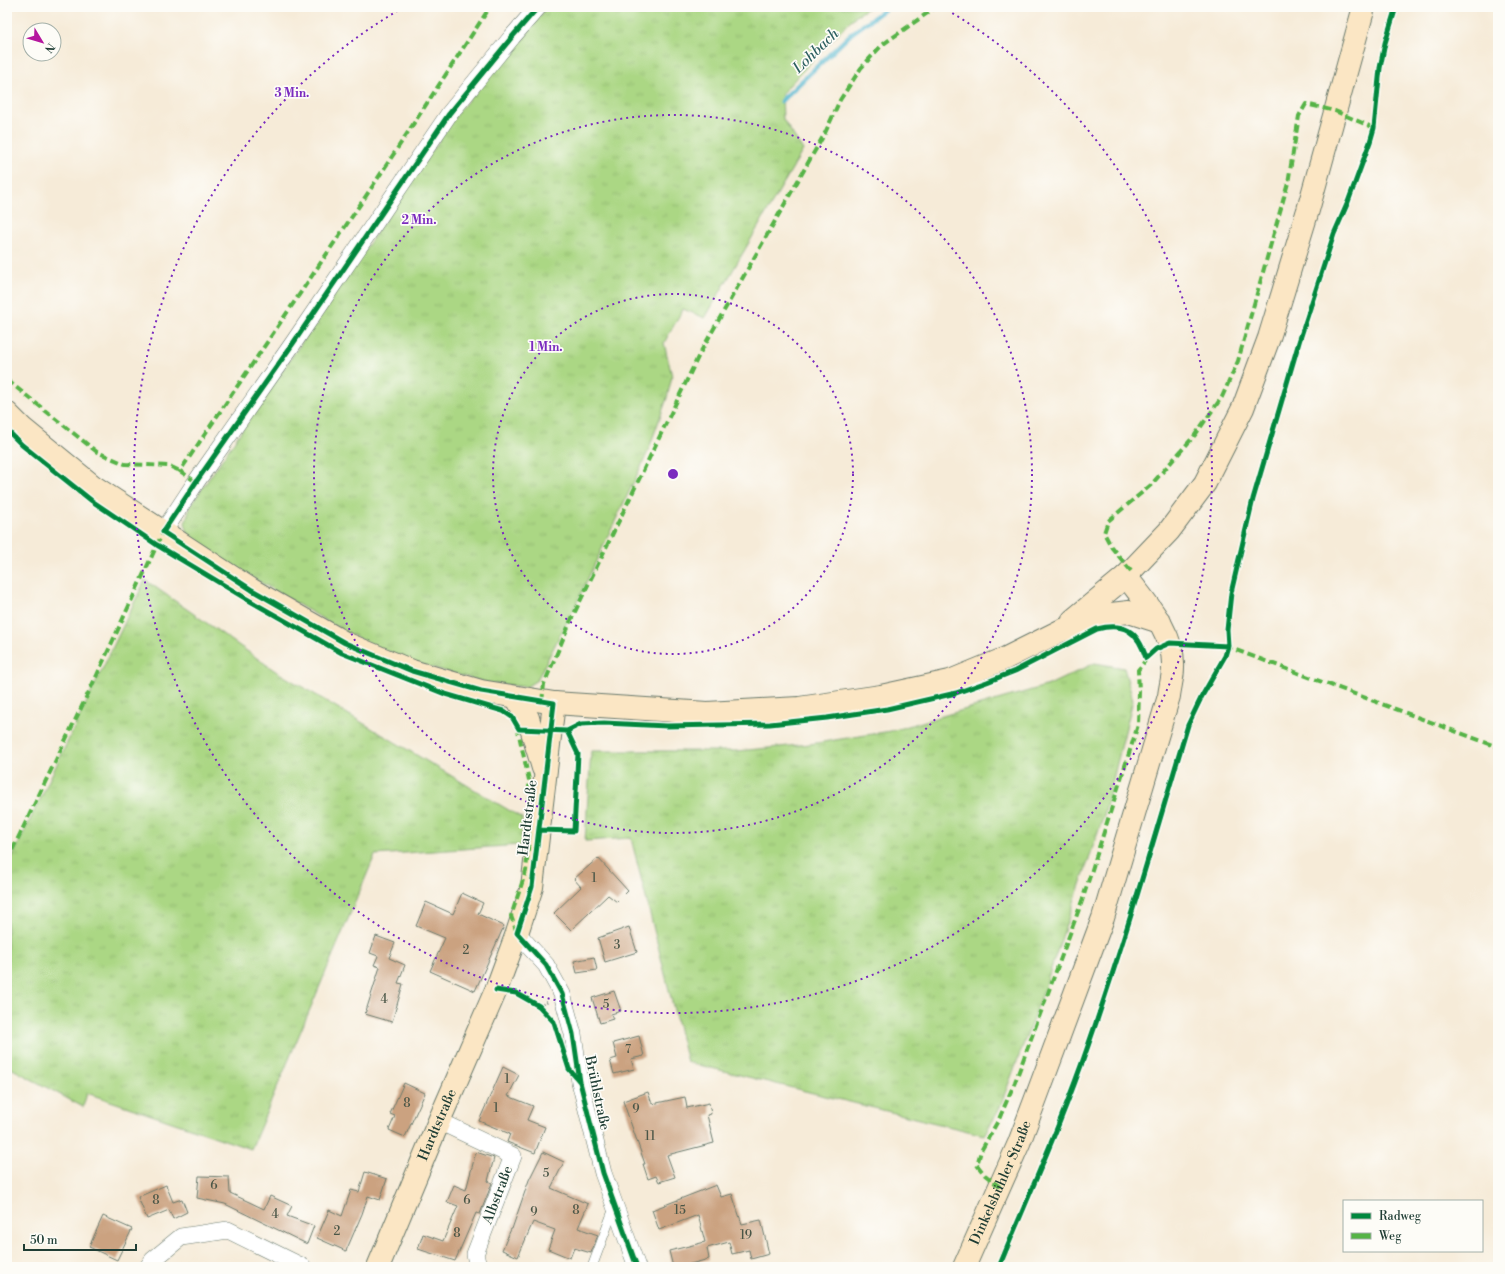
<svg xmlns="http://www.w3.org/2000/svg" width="1505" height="1274" font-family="'Libre Bodoni',serif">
<defs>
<pattern id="grass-tufts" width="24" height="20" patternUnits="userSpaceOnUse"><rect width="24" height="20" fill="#abd784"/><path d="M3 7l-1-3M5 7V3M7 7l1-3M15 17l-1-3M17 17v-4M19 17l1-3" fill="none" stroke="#93b973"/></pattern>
</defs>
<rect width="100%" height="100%" fill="#fdfcf7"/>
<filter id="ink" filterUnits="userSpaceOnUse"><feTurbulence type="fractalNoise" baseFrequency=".025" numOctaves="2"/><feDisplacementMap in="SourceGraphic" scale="8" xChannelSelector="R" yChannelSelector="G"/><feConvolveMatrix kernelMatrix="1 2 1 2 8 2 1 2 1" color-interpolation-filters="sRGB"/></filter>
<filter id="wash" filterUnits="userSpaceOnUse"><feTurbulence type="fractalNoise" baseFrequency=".012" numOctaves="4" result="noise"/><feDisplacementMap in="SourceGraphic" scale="16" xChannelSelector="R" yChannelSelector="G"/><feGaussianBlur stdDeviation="0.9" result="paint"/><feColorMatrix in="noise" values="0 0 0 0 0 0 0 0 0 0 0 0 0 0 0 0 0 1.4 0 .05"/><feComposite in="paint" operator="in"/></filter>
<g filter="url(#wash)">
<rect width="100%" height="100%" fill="#f6ebd8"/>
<path fill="url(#grass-tufts)" stroke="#658a5c" d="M547,7H869L851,20L782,93L783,119L803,150L705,318L683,309L664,343L672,376L667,398L647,454L573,610L537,680L526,687L488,683L412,662L347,633L190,541L185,523L191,505L460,110Z
M145,580L274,670L522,818L521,845L375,855L251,1149L87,1093L83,1107L7,1066V868Z
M1095,663L1124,668L1133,700L1104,815L1042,995L998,1112L984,1135L687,1062L631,838L585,841L591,751H737L810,744L891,731L1049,685Z"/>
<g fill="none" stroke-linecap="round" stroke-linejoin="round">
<path stroke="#51b6cf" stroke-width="4.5" d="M781,101L851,34L888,7"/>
</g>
<g id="blocks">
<path fill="#cba280" d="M598,858L628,891L617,902L608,895L571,930L554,913L581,887L574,879Z
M462,893L483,903L478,914L504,926L475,991L430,971L445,938L416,926L426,902L453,914Z
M629,927L637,952L605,962L598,938Z
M376,936L395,943L389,958L405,965L398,983L403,984L392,1022L365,1014L380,967L374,965L378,956L370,953Z
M594,957L597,970L577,973L574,961Z
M614,991L621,1011L611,1014L613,1019L600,1023L592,998Z
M639,1036L644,1056L631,1059L634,1069L614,1074L610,1060L617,1058L613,1043Z
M503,1067L519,1075L508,1096L533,1106L527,1120L545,1127L535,1153L507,1142L510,1134L479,1121Z
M404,1083L425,1093L405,1137L389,1130L395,1116L390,1114Z
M648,1092L652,1104L685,1097L687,1108L709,1103L711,1114L707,1115L714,1143L667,1155L675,1177L659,1182L656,1176L648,1179L643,1164H645L623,1101Z
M476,1152L494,1158L488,1181L492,1183L480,1214L476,1213L455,1261L418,1249L423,1234L443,1241L458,1206L447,1202L454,1185L466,1190Z
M543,1152L564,1162L551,1188L588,1204L578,1228L598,1235L591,1253L574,1248L570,1258L548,1249L555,1230L533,1222L518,1257L502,1250L511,1229H512L529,1180Z
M365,1172L387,1179L380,1200L368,1196L362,1214L346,1251L317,1238L329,1210L342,1216L351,1190L359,1192Z
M199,1176L229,1177L230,1193L264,1209L270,1196L292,1206L287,1216L314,1226L307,1244L225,1204L197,1198Z
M166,1185L173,1202L182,1199L187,1212L173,1219L169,1210L147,1219L138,1197Z
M716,1185L721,1197L732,1194L742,1224L761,1220L769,1254L751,1259L749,1250L732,1254L729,1242L707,1248L709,1259L679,1267H673L669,1251L705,1242L698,1215L659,1230L652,1210Z
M103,1216L132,1229L117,1260L89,1247Z"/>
</g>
</g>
<g filter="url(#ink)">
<use href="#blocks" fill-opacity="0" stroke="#6a7a6d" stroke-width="1"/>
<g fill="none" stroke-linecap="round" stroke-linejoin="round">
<g stroke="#6a7a6d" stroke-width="10">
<path id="lane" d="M592,1267L614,1208"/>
</g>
<g stroke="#6a7a6d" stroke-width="18">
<path id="street" d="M163,532L196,482L294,342L449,114L512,37L538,7
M517,933L546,965L562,994L573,1034L580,1082L603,1173L637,1267
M439,1121L513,1156L475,1254L478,1267
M148,1267L153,1260L181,1237L228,1230L303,1267"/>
</g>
<g stroke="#6a7a6d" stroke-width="24">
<g id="secondary">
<path d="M7,413L22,428L93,486L252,590L345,643L412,671L481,691L554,703L707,713L799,708L881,696L950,681L1006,658L1060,631L1102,615L1129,612L1160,622"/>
<path d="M1073,620L1126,576L1169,531L1205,483L1243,408L1269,338L1308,210L1364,7"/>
<path d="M516,697L528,718L543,768"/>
<path id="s1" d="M378,1267L439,1121L496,990L517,933L532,887L554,703"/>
<path id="s2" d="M964,1267L1019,1143L1036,1098L1103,918L1169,696C1170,687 1173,677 1173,668C1175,633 1145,602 1126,576"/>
</g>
</g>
<path stroke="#6a7a6d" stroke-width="2.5" stroke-dasharray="1 3" stroke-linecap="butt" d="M539,1006L548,1002"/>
<use href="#lane" stroke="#fff" stroke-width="9"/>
<use href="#street" stroke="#fff" stroke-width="17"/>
<use href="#secondary" stroke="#fbe6c4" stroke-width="22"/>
<path stroke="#55b346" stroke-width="4" stroke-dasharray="8 4" stroke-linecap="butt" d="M7,380L97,452L125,464L169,466L180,471
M196,482L180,471L374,184L490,7
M1131,571L1112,548L1104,533L1108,521L1151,485L1195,435L1222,397L1238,361L1288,183L1299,116L1306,104L1335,111L1374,128
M1225,646L1498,747
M542,702L544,684L571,620L700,353L825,133L840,100L861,68L882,45L936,7
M7,861L97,675L163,532
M517,933L511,916L526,871L530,827L529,780L517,726
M1000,1187L985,1175L977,1165L981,1151L999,1119L1015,1082L1082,901L1138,725L1139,692L1138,670L1148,657"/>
<g stroke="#fdfcf7" stroke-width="8">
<path id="cycleway" d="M538,7L512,37L449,114L294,342L196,482L163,532L252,590L345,643L412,671L481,691L554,703L532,887L517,933L546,965L562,994L573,1034L580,1082L603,1173L637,1267
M7,430L22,445L92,501L157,545L245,598L342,653L445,694L503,711L512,717L519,729L567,731L581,724L604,723L667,726L770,724L827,718L887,709L956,693L987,682L1015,671L1097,629C1124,622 1138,631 1146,658L1156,649L1170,643L1228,646
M539,830L574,831L578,754L567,731
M496,990L516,993L539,1006L554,1022L569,1069L580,1082
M999,1267C1030,1192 1063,1119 1089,1043C1126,938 1156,831 1188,725L1202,696L1225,656L1228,646L1227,630L1231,593L1253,499L1299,342L1334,234L1348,202L1370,142L1374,128L1380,68L1385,43L1396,7"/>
</g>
<use href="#cycleway" stroke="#00873e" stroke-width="5"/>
</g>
</g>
<g fill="none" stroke="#7b2cbf" stroke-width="2" stroke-dasharray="2 4">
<circle cx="673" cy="474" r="180"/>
<circle cx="673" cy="474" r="359"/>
<path d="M942 7A539 539 0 1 1 404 7"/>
</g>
<g text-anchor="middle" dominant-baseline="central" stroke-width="3.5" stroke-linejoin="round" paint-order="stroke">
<g font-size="12" fill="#4a5647">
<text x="594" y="878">1</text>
<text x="617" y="945">3</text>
<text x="466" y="950">2</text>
<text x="384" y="999">4</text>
<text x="606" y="1004">5</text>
<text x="628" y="1049">7</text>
<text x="507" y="1079">1</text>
<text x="407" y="1103">8</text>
<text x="496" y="1108">1</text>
<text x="636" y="1109">9</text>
<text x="650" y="1136">11</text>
<text x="546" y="1173">5</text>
<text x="214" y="1185">6</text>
<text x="156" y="1200">8</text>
<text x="467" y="1200">6</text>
<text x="576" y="1210">8</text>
<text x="680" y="1210">15</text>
<text x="534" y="1212">9</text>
<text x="275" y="1214">4</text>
<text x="337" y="1231">2</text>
<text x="457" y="1233">8</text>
<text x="746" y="1235">19</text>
</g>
<g font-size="14" fill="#1f3d34" stroke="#fdfcf7">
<text transform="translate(528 818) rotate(-83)">Hardtstraße</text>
<text transform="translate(597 1093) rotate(78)">Brühlstraße</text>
<text stroke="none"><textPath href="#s1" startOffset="154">Hardtstraße</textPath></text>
<text stroke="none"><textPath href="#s2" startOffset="92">Dinkelsbühler Straße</textPath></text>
<text transform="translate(498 1195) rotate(-69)">Albstraße</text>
</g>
<g font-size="15" font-style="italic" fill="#2e6162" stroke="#fdfcf7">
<text transform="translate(816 51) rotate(-44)">Lohbach</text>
</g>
</g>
<circle cx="673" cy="474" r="6" fill="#7b2cbf" stroke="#fdfcf7" stroke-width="2"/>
<g font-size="12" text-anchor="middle" font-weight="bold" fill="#7b2cbf" stroke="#fdfcf7" stroke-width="3.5" stroke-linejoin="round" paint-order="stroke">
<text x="292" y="97">3 Min.</text>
<text x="419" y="224">2 Min.</text>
<text x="546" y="351">1 Min.</text>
</g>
<rect width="1505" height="1274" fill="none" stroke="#fdfcf7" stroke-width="24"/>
<rect x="1343" y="1200" width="140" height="52" fill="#fdfcf7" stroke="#a4b0a9"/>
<rect x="1351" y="1213" width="20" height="6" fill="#00873e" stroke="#a4b0a9"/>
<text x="1379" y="1220" font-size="12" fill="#1f3d34">Radweg</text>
<rect x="1351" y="1233" width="20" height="6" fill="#55b346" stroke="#a4b0a9"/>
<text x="1379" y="1240" font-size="12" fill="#1f3d34">Weg</text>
<g transform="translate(42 42) rotate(128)"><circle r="19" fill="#fdfcf7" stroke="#a4b0a9"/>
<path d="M0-3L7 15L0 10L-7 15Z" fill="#b5179e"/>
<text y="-6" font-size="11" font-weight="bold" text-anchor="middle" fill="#1f3d34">N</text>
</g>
<path d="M24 1244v6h112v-6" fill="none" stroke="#1f3d34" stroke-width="2"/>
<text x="30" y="1244" font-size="12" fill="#1f3d34" stroke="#fdfcf7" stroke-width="3" paint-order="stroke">50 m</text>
</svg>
